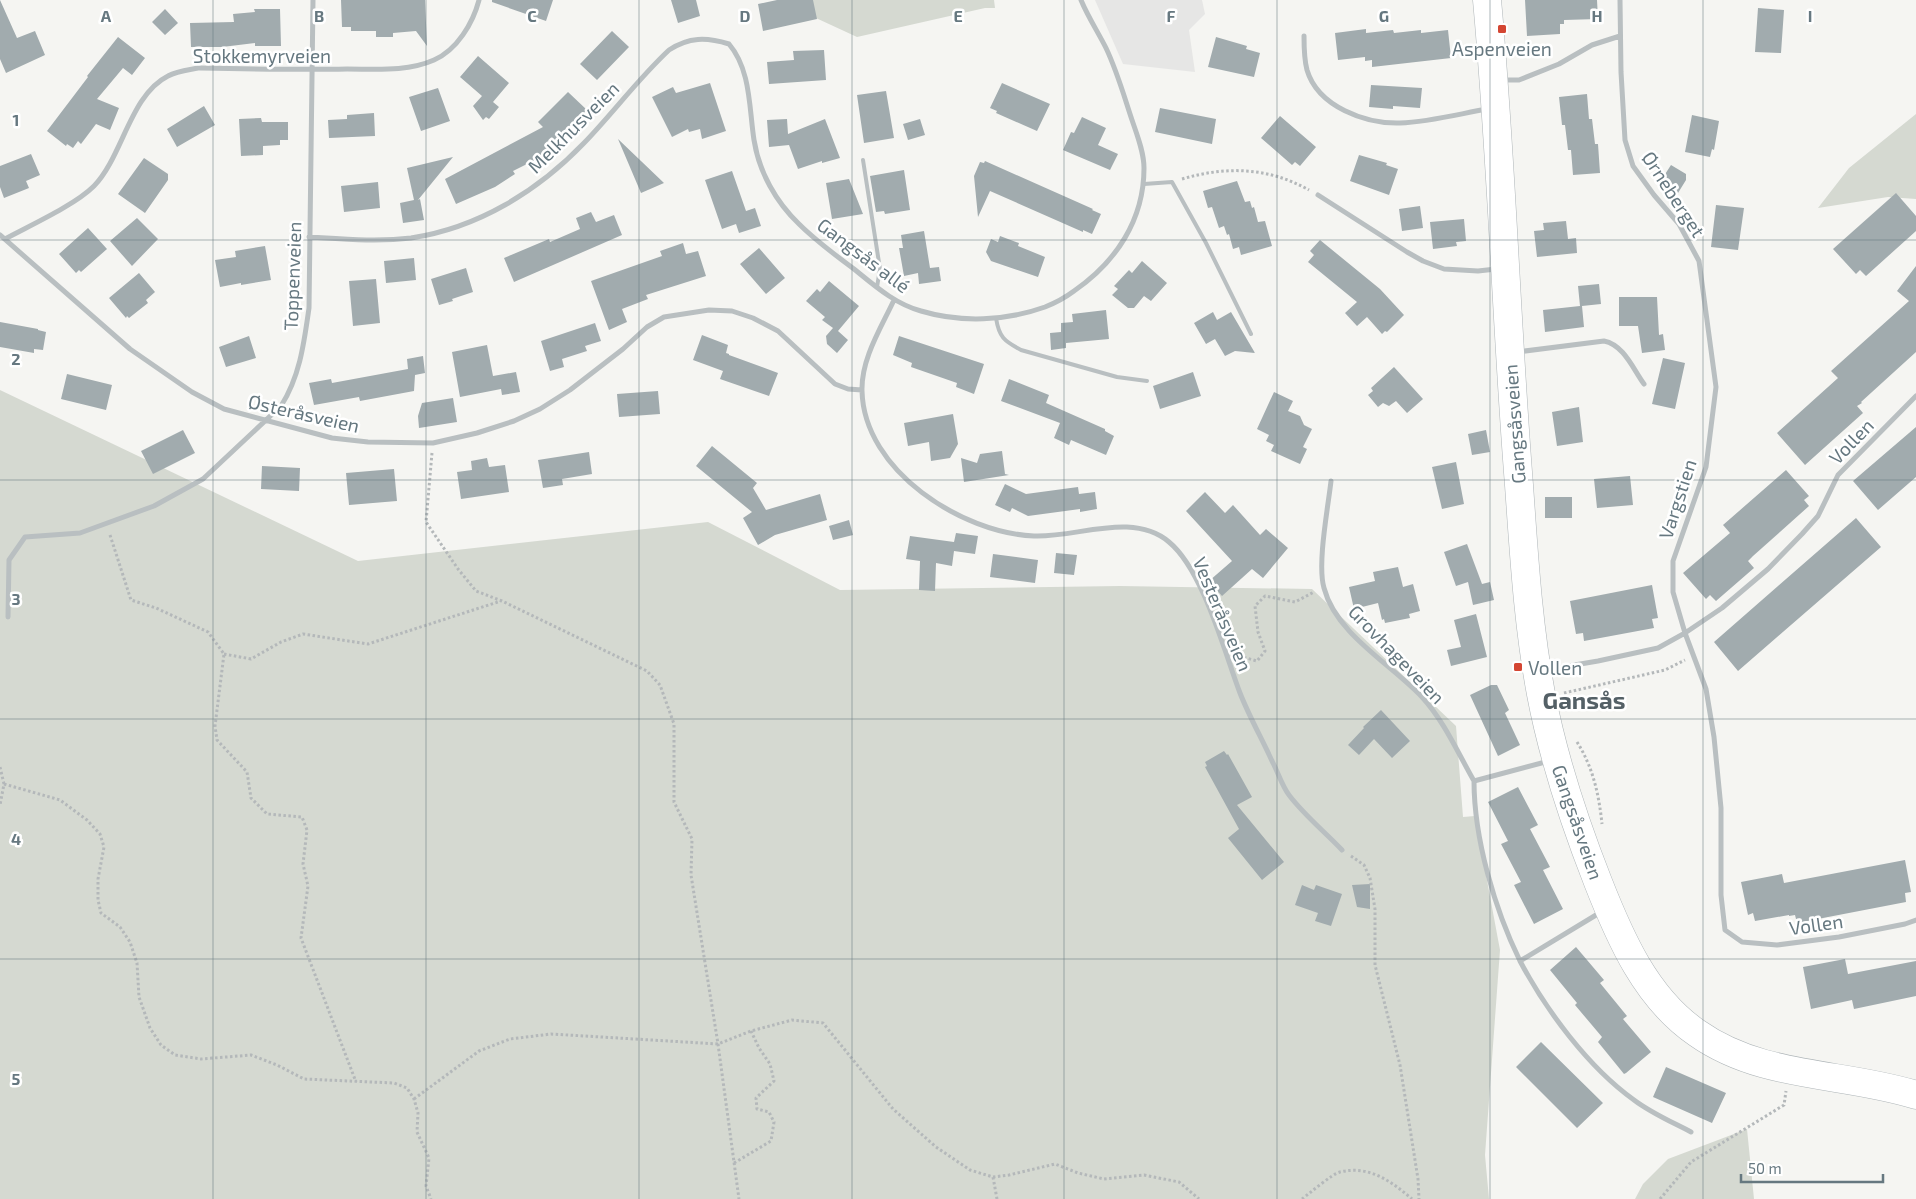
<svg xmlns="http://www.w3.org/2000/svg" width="1916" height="1199" font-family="'Exo 2',sans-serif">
<rect width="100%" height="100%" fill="#f5f5f2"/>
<path fill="#e6e6e5" d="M1095,0H1202L1205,14L1189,30L1195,72L1123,64Z"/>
<path fill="#d5d9d1" d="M777,0H994L995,8H985L857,37Z
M1916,114V199L1888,197L1818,208L1849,168Z
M0,390L358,561L708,522L840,590L1120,586L1312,589L1456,726L1463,817L1475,816L1500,950L1485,1155L1489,1199H0Z
M1747,1129L1754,1199H1635L1643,1184L1668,1159Z"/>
<path fill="#a1abae" d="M0,0L17,38L35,31L45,55L6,73L0,59Z
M341,0H425L427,46L416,31L393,33V37H376V31H351V27H342Z
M492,0H553L546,21L492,2Z
M671,0H696L700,16L678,23Z
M777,0H813L817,19L763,31L758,4Z
M1525,0H1597L1598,19L1564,20V24H1560V34L1527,36Z
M1758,8L1784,10L1781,53L1755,52Z
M165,9L178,23L165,35L152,22Z
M254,9H280L281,46H255V43L222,47H191L190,23L234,22L233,14L255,12Z
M1366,29V33L1393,30L1394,33L1421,30V33L1448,30L1451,58L1372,67V60L1365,61V57L1338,60L1335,33Z
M612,31L629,47L597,80L580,64Z
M118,37L145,58L132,75L123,68L97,99L119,108L110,130L96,124L81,144L78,141L73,148L67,144L66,146L47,131L88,77L87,76Z
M1216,37L1247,46L1246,49L1260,53L1254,77L1208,67Z
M824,50L826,80L769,84L767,62L794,60L793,51Z
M478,56L509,83L493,102L499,107L489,119L486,117L483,120L473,106L482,96L460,77Z
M710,83L726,131L702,139L700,129L689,132L688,129L672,137L652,97L673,87L676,93Z
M1002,83L1050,104L1037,131L996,113L997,111L990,108Z
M1371,85L1422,88L1420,108L1393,106V109L1369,107Z
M438,88L450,121L421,131L409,97Z
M886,91L894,138L864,143L857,95Z
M568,92L587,110L572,125L574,128L557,145L537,159L513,171L515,174L495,187L456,204L445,179L543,127L538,122Z
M1587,94L1589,119H1592L1595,144H1598L1600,173L1573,175L1571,150H1568L1565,125H1562L1559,97Z
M204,106L215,125L177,147L167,129Z
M1160,108L1216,119L1212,144L1155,132Z
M374,113L375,136L329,138L328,120L347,119V115Z
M1692,115L1719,121L1714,150L1712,149L1710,157L1685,152Z
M1280,116L1316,147L1300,166L1295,162L1292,165L1261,138Z
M1082,117L1106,128L1098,145L1118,154L1110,170L1063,150L1071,132L1074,133Z
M261,118L262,122H288V140H280V145L263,146V155L241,156L239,119Z
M787,119L788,134L825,119L840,158L822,163V161L798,169L789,145L769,147L767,120Z
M920,119L925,135L908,140L903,124Z
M618,139L664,183L641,193Z
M31,154L40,175L26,181L29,188L4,198L0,187V166Z
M1359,155L1387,163L1386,165L1398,169L1389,195L1350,181Z
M453,157L418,200L420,199L424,220L403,223L400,203L414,200L407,168Z
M144,158L168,174V180L145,213L118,194Z
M985,161L1093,209L1092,210L1101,214L1092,234L1083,230V232L990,191L978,217L974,176L980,162L984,163Z
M1671,165L1686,174V180L1678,193L1660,182Z
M904,170L910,210L885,214L884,211L876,212L870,176Z
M732,171L746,211L755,208L761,226L739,233L736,224L722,229L705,180Z
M849,179L863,214L832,219L826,183Z
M1237,181L1245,202L1250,201L1252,208L1254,207L1258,222L1265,221L1272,246L1241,255L1239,247L1233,249L1229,234L1227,235L1224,226L1219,228L1212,207L1208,208L1203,191Z
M378,182L380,208L344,212L341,186Z
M1896,193L1916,216V231L1866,276L1860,270L1856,274L1833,249Z
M1716,205L1744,208L1738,250L1711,247Z
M1420,206L1423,228L1402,231L1399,209Z
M591,212L596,222L614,215L622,235L514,282L504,258L549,239L550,242L580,229L576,218Z
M137,218L158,239L132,266L110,241Z
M1464,219L1466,241L1456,242L1457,246L1433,249L1430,222Z
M1566,221L1568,239L1576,238L1577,253L1537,257L1534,231L1544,230L1543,223Z
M88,228L107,249L81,272L79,270L76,273L59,254Z
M924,231L930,268L939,267L941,281L919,284L918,273L904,276L899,248H903L901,235Z
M1000,236L1019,243L1018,246L1045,257L1038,277L991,261L986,252L991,239L998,242Z
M1320,240L1380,289L1404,315L1387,332L1385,331L1382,334L1367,317L1357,326L1345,313L1357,302L1308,262L1314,255L1310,251Z
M683,243L686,254L698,251L706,276L646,295L648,299L622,309L627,322L609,330L591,281L662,256L660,251Z
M265,246L271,280L241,285V283L220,287L215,260L236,257L235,251Z
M759,248L785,278L766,294L740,264Z
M414,258L416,280L386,283L384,261Z
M1142,261L1167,283L1151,301L1144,296L1134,308H1128L1112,295L1118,289L1114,286L1129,270L1132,273Z
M1916,266V352L1861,402L1862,403L1857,406L1863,413L1805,465L1777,433L1838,378L1831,371L1909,301L1897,291Z
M466,268L473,292L452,299L453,301L439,305L431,279Z
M139,273L155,292L146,300L148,303L129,318L127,316L126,318L109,298Z
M376,279L380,323L353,326L349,281Z
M829,281L859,306L838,331L848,340L837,353L827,344L826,336L833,328L822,320L825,317L806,301L817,289L820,292Z
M1599,284L1601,304L1582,306L1584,327L1545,332L1543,310L1580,306L1578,286Z
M1619,297H1657L1659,335L1663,334L1665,350L1642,353L1638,326H1619Z
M1106,310L1109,339L1066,343V348L1051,350L1050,333L1061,332V323L1073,322L1072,314Z
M1213,312L1217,320L1231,312L1255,353L1235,351L1225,356L1215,339L1206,344L1194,323Z
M0,322L38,329V330L46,332L43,350L34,349V353L0,347Z
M595,323L601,341L585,346L587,351L562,359L564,367L550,371L541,341Z
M702,335L728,345L726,353L729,354V355L778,373L769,396L720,379L723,371L693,360Z
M249,336L256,358L226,367L219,347Z
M899,336L984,364L974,394L956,387L957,383L911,367L912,363L893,355Z
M487,345L493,376L516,372L520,392L502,395L501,389L460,397L452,352Z
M423,356L425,373L415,375L414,391L360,401L359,397L314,405L309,383L331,379L332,383L408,369L407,359Z
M1663,358L1685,363L1675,409L1652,404Z
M1394,367L1423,399L1407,413L1396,401L1389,406L1383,403L1378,407L1368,395L1373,391L1371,388Z
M1193,372L1201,396L1160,409L1153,386Z
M67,374L112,385L106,410L61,399Z
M1009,379L1049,395L1046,403L1105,429V431L1114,436L1106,455L1071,440L1069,445L1054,438L1060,423L1001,401Z
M658,391L660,414L619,417L617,394Z
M1274,392L1293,401L1288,411L1300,416L1304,425L1312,429L1303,447L1307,449L1300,464L1271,451L1274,445L1266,441L1269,435L1257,429Z
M453,398L457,422L419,428L418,416L422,403Z
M1579,407L1583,442L1557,446L1552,412Z
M953,414L958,444L950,458L931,461L929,442L908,446L904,423Z
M1916,427V477L1878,510L1853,481Z
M183,430L195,453L153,474L141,451Z
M1486,430L1490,452L1472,455L1468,434Z
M712,446L757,483L753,488L766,510L820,494L827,520L775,535L758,545L743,518L752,512L696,466Z
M1002,451L1005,474L1009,475L964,482L961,458L977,463L980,454Z
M589,452L592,474L562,479L563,485L543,488L538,460Z
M487,458L489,467L505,465L509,492L461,499L457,472L472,470L471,461Z
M1456,462L1464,504L1442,509L1432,467Z
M262,466L300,468L299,491L261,489Z
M394,469L397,501L349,505L346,473Z
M1786,470L1809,496L1804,500L1809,506L1753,556L1748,561L1754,568L1716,601L1710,595L1706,599L1683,573L1730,533L1723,525Z
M1630,476L1633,505L1597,508L1594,479Z
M1005,484L1026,494L1078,487L1079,494L1095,492L1097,509L1080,512V509L1028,516L1012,508L1010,512L995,505Z
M1205,492L1225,513L1233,505L1260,535L1266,529L1288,548L1263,578L1252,569L1222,596L1209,581L1232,561L1186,511Z
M1545,497H1572V518H1545Z
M1856,518L1881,547L1738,671L1714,642Z
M849,520L853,535L833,540L829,526Z
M956,533L978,536L975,554L954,551L952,566L936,563L935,591L919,590L920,561L906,559L910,536L954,542Z
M1467,544L1482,584L1490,582L1494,600L1473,605L1468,582L1456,586L1444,552Z
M1056,553L1077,555L1074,575L1054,573Z
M993,554L1038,560L1035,583L990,577Z
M1398,567L1403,587L1413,584L1420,611L1409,614L1410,618L1385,623L1384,619L1382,620L1378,603L1354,609L1349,587L1375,581L1373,572Z
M1652,585L1658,618L1652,619L1654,628L1584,641L1583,633L1576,634L1570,601Z
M1476,614L1487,657L1451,666L1447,650L1461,647L1454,620Z
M1491,685H1497L1509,710L1505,713L1520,745L1498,756L1470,695Z
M1381,710L1410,741L1392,758L1374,739L1359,755L1348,745L1364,728L1363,727Z
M1224,751L1227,755L1228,754L1252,797L1237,805L1284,862L1262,880L1228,838L1239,829L1205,767L1207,766L1205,762Z
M1518,787L1538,825L1530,829L1550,867L1543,870L1563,909L1534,924L1514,885L1521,882L1501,844L1508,841L1488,802Z
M1905,860L1911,892L1905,893L1906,902L1797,923L1795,915L1789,916V915L1755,921L1753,913L1748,915L1741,882L1782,874L1784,883Z
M1370,884V909L1357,907L1352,885Z
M1302,885L1314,890L1316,885L1342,894L1331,926L1315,921L1318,913L1295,905Z
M1576,947L1604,980L1600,983L1627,1016L1623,1019L1651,1052L1626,1073L1624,1074L1598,1042L1602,1037L1575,1005L1577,1003L1550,970Z
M1845,959L1848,974L1916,961V996L1854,1009L1852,1000L1811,1009L1803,967Z
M1541,1042L1603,1103L1577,1128L1516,1067Z
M1666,1067L1726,1093L1712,1123L1653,1097Z"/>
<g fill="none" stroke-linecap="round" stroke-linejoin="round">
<g stroke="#aeb5b8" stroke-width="29">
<path id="secondary" d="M1487,0C1502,161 1506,323 1519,485C1524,555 1528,625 1541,694C1553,757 1574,821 1598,882C1620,938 1646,998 1697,1033C1762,1079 1843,1072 1916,1095"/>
</g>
<path stroke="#b4b8ba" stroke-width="3" stroke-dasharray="2.5 2.5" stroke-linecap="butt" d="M1182,179C1226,166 1268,167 1309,190
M432,453L426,522L458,569L476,591L502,601L647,671L660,685L674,724V802L692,839L691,875L718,1044L739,1199
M110,535L131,600L156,608L208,632L224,654L215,726L217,740L247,772L251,798L267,814L302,817L307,830L303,864L308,886L301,938L356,1082
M224,654L251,659L281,642L303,634L368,644L501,601
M1239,656L1257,661L1265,651L1258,632L1255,606L1265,596L1295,602L1314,592
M1564,693L1665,670L1685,660
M1577,742C1593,767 1599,795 1602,824
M0,767L4,784L0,805
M4,784L60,800L87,820L100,834L104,847L98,879V900L101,913L120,927L130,942L137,963L139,997L150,1028L161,1045L175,1055L201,1059L251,1055L277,1065L304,1079L394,1083L407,1088L414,1099L418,1113L417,1132L429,1158L426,1186L431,1199
M1351,856L1364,865L1370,878L1375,909V965L1400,1065L1418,1179L1419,1199
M414,1099L479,1051L510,1039L551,1034L718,1044L751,1031L792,1020L823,1023L893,1109L936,1147L970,1170L993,1177L1009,1175L1055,1164L1078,1173L1104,1179L1144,1175L1179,1182L1199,1199
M734,1163L771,1141L774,1122L769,1112L757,1109L756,1098L774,1081L770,1064L759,1048L751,1031
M993,1177L997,1199
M1302,1199C1310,1193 1332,1174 1340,1172C1369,1165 1391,1181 1412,1199
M1660,1199L1691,1162L1784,1105L1786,1091"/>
<path stroke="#b9bfc1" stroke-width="4" d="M863,160L880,269L877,287
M1144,184L1172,182L1206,243L1251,334
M996,318C999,337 1004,341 1021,350L1117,377L1147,381"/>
<path stroke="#b9bfc1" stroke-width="5" d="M1620,0L1621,72L1625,140L1633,166L1654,195L1679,224L1699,261L1716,387L1706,467L1673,561V592L1685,633L1706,689L1714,737L1721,808V895L1725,930L1742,942L1777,945L1839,937L1905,924L1916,920
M1304,36C1304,48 1304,59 1307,70C1318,107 1366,124 1400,123C1429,122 1459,114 1487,109
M1502,80H1519L1559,64L1592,45L1620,36
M1318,195L1407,252L1423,261L1444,269L1478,271L1496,269
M0,235L130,349L192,392L224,409L332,438L368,442L433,443L477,433L514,421L540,409L570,390L623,349L647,327L664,317L709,310L732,311L753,318L778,331L835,384L848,389L862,390
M309,237C343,239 377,242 411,238C478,228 538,191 584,143C613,113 638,79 669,50C689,37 706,37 729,44C751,70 749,108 754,140C759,172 776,202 799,224C816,241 835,255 854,269C875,286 895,304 921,311C961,323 1006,321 1045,307C1055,303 1066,297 1074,291C1116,262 1144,220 1144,168C1144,152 1137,135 1132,120C1124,96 1117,71 1106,48C1098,32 1088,17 1081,0
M5,239C31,225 75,205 94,186C123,156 130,95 168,76C177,71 188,70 198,68C248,69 297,70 347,69C376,69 407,72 434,60C457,50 473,23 479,0
M894,300C881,328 861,359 862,391C864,471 962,533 1034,536C1077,538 1132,511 1169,542C1203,570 1224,651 1240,693C1249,716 1262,739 1272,761C1278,772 1282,786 1289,795C1304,815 1325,832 1342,850
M1517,352L1604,341C1624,345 1633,369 1644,384
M1331,481C1328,508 1317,564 1324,588C1336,634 1391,664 1422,697C1444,721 1458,753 1474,781
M8,617L9,560L25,537L80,533L154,506L203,479L281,406C300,376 304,343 309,308L313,0
M1545,670L1598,661L1658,648L1685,633L1722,608L1768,569L1802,534L1818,516L1838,475L1916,396
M1601,912L1520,961C1546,1010 1588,1067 1634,1100C1651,1113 1672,1122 1691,1132
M1520,961C1495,910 1474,839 1474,781L1549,761"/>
<use href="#secondary" stroke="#fff" stroke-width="28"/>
</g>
<path fill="none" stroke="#667880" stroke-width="1" stroke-opacity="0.55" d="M213,0V1199M426,0V1199M639,0V1199M852,0V1199M1064,0V1199M1277,0V1199M1490,0V1199M1703,0V1199M0,240H1916M0,480H1916M0,719H1916M0,959H1916"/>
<g fill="#d44633" stroke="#fff" stroke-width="2">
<rect x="1497" y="24" width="10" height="10" rx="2.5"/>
<rect x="1513" y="662" width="10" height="10" rx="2.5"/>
</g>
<g text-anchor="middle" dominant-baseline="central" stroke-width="5" stroke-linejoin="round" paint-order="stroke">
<g font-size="19" fill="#667880" stroke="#fff">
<text x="1502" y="48">Aspenveien</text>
<text x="1528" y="667" text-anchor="start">Vollen</text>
</g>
<g font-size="19" fill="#667880" stroke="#fff">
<text x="262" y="55">Stokkemyrveien</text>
<text transform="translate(573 127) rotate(-45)">Melkhusveien</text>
<text transform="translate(1674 194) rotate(57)">Ørneberget</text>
<text transform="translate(864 255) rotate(37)">Gangsås allé</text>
<text transform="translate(292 276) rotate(-88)">Toppenveien</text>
<text transform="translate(304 413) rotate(13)">Østeråsveien</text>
<text transform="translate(1514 424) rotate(-94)">Gangsåsveien</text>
<text transform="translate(1851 441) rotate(-46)">Vollen</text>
<text transform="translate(1677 499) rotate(-72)">Vargstien</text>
<text transform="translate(1223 614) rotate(67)">Vesteråsveien</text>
<text transform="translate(1397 654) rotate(46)">Grovhageveien</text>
<text transform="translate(1578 822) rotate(71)">Gangsåsveien</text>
<text transform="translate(1816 924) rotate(-8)">Vollen</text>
</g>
<g font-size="24" font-weight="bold" fill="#546066" stroke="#fff">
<text x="1584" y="699">Gansås</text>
</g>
</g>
<g font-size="16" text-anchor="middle" font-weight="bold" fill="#667880" stroke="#fff" stroke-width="5" stroke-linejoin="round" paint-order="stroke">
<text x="106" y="22">A</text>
<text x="319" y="22">B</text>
<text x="532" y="22">C</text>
<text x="745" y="22">D</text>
<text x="958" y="22">E</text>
<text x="1171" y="22">F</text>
<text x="1384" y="22">G</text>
<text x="1597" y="22">H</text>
<text x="1810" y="22">I</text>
<text x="16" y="126">1</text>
<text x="16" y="365">2</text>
<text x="16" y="605">3</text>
<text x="16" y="845">4</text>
<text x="16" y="1085">5</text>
</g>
<path d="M1741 1174v8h142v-8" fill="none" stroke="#667880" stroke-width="2.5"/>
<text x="1748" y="1174" font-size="15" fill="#667880" stroke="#ffffff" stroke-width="4" paint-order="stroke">50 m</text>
</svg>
